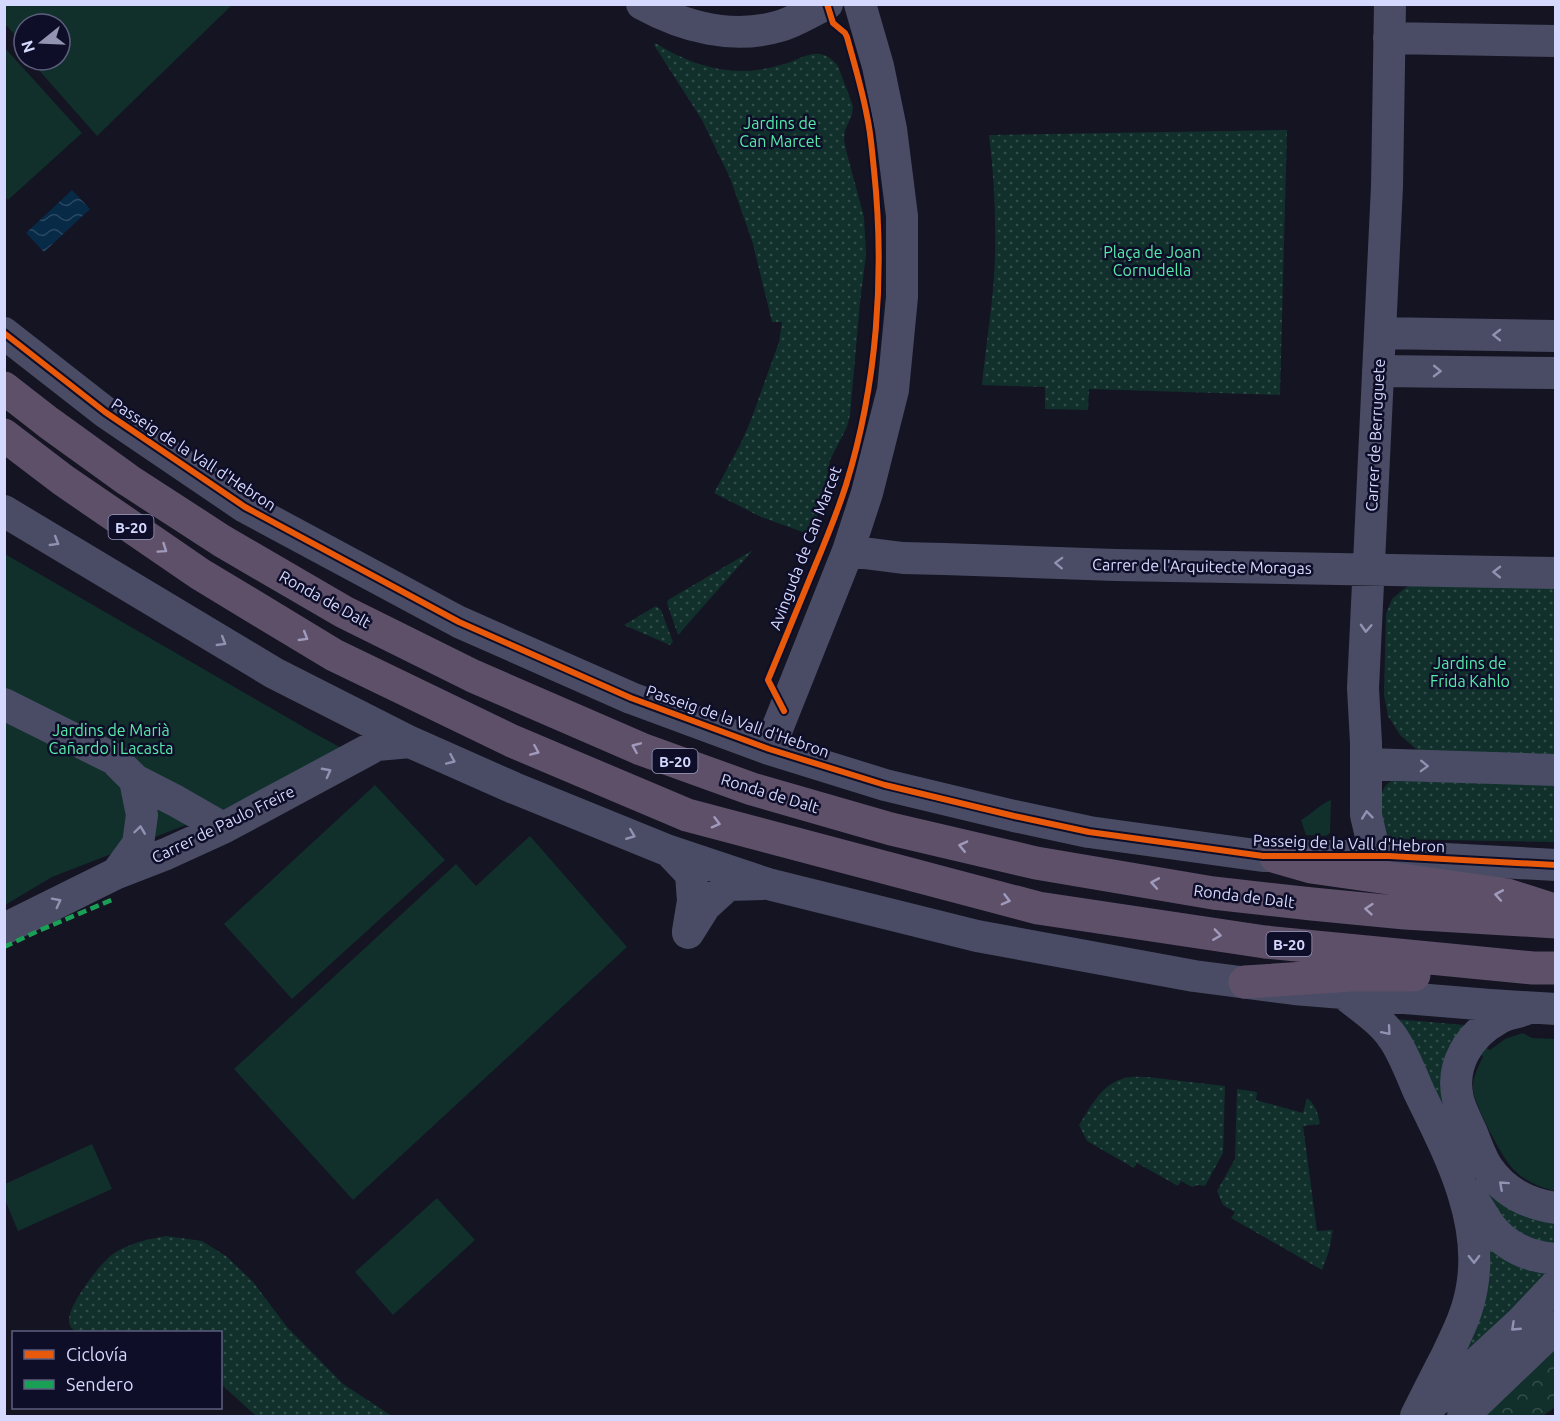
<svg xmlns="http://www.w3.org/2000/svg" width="1560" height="1421" font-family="Ubuntu,sans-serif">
<defs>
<pattern id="grass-dots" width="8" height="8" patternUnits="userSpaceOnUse" patternTransform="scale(1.5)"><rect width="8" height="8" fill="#11302b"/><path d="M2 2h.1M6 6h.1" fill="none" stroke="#334d4b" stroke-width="1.8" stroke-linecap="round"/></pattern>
<pattern id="forest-crowns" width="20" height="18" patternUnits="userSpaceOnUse" patternTransform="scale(1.5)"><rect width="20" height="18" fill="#11302b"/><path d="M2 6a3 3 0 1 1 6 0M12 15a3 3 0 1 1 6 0" fill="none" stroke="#334d4b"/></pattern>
<pattern id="water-waves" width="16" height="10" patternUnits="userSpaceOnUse" patternTransform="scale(1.5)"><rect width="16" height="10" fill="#072a47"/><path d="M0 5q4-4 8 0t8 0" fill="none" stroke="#2a4863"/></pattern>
</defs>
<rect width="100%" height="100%" fill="#141423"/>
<path fill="url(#grass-dots)" d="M655,43C683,60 711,71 743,71C757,71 771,68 784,64C805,58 820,43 838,66L853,106L852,115L845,130L844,140L846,150L864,217L866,255L860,302L850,415L847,427L830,460L827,477L826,498L808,534L761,517L714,493L741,443L751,420L779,342L782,322H772L753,244L730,178L702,120L654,45Z
M1287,130L1280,395L1089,389L1088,410L1045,409V387L982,385C986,342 994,299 995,256C996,215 994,175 989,135Z
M753,550L678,635L667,603L668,600Z
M1412,584L1555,586V760L1425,753L1416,749L1400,735L1388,716L1384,695L1386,614L1392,599L1405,588Z
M656,606L661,610L673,642L670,645L624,625Z
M1393,780L1555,782V842L1395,839L1389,836L1386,838C1381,820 1373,790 1393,780Z
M1394,1019L1477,1026L1469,1034L1475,1158L1555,1215V1252L1551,1251L1492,1215Z
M1147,1077L1225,1086L1223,1153L1205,1186L1198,1185L1192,1187L1181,1181L1178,1186L1137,1163L1134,1168L1087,1141L1079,1125C1090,1108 1101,1085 1122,1079C1130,1076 1139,1077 1147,1077Z
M1237,1089L1257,1092L1256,1100L1303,1113L1307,1098C1316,1105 1318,1113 1320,1124L1303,1126L1317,1231L1333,1230L1329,1251L1322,1270L1231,1218L1235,1212L1223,1205L1217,1191L1235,1159Z
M166,1236L202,1241L226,1256L253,1282L287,1327L343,1384L392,1416H256L221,1384L220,1332H76C72,1329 69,1326 69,1321C68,1305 102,1260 116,1252C131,1243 148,1239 166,1236Z
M1479,1236L1555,1266L1437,1390Z"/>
<path fill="url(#forest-crowns)" d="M1555,1348V1407L1543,1416H1485Z"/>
<path fill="#11302b" d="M5,4H232V5L97,136L30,60H60V24H24V45L5,24Z
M5,48L82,133L8,200L4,196Z
M5,554L314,733L345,750L214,814L52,877L5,905Z
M375,785L445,860L292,999L224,924Z
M1331,800L1330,833L1326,836L1306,835L1301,820C1312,814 1320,804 1331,800Z
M530,836L627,947L353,1200L234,1069L456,864L476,886Z
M1523,1033L1532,1038L1555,1039V1191C1540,1187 1526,1182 1514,1170C1503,1159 1473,1103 1473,1088C1473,1076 1478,1067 1483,1057L1481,1054L1486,1048L1490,1050L1505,1039Z
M92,1144L112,1189L18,1231L5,1200V1184Z
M437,1198L475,1240L393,1315L355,1272Z"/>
<path fill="url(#water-waves)" d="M72,190L90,209L44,252L26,233Z"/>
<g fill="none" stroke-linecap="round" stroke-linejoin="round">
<path stroke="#494c64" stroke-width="32" d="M642,4C684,27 733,40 780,26C797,21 811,11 827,4
M1389,38L1556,41
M4,333L105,412L245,507L459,622L631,698L769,749L885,785L1014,816L1089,832L1263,856H1389L1556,865
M1380,333L1556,336
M1378,371L1556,373
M4,511L274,673L410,742L514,788L669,851L768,884L977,936L1194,976L1294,989L1490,1005L1556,1009
M848,551L903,558L944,559L1115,565L1556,573
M4,704L114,759L135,780L176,801L223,828
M769,749L848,551L867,493L893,390L902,297V216L891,129L878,66L860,4
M1366,764L1556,770
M669,851L691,874L693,901L688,931
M1389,856L1376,848L1372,841L1366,815V743L1363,688L1387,186L1390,4
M117,873L138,844L142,815L135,780
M4,929L117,873L166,854L223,828L377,745L410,742
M688,933L705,906L728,885L763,884
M1343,993C1360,1007 1381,1020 1393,1038C1403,1052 1412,1076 1419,1092C1448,1152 1484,1218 1472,1287C1468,1313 1456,1336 1445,1359C1435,1378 1425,1398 1416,1416
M1524,1010C1516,1013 1505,1014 1498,1019C1469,1035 1450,1065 1458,1099C1461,1111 1467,1122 1472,1133C1476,1144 1481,1157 1487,1167C1503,1191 1527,1204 1556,1208
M1469,1194C1477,1204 1483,1216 1490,1226C1506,1247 1530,1257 1556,1259
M1429,1407L1521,1322L1556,1285
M1463,1416L1556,1327"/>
<path stroke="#5f506a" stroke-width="33" d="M4,388L49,423L128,480L222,541L344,612L473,676L641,749L752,789L891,829L1036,863L1213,893L1312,904L1405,913L1556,922
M4,435L63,480L200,574L334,655L512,741L687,815L1038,908L1265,942L1533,968H1556
M1276,857L1311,867L1507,895L1551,909
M1245,982L1351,975H1414"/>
<path stroke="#1a9f57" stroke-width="4.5" stroke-dasharray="9 4.5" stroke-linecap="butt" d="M4,947L38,931L114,899"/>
<g stroke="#0e0e29" stroke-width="10">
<path id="cycleway" d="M4,333L105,412L245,507L459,622L631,698L769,749L885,785L1014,816L1089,832L1263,856H1389L1556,865
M784,711L768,680C784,642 799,604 815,566C826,540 837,513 846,485C877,385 885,275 874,170C872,152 871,134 867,116C862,89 854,63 847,37L845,33L833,23L827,4"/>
</g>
<use href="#cycleway" stroke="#e8590c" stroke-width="6"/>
</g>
<defs><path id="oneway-chevron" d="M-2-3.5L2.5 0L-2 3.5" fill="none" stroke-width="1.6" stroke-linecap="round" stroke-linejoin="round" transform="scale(1.5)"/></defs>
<g stroke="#9092b2">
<use href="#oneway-chevron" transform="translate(1497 335) rotate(-179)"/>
<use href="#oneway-chevron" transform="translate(1437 371) rotate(1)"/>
<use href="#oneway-chevron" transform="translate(55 542) rotate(31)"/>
<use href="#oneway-chevron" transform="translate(1059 563) rotate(-178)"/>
<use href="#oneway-chevron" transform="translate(1497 572) rotate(-179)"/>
<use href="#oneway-chevron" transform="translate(1366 628) rotate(93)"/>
<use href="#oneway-chevron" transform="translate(222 642) rotate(31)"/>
<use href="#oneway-chevron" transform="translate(451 760) rotate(24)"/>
<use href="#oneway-chevron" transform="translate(1424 766) rotate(2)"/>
<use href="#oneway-chevron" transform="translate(327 772) rotate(-28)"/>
<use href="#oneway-chevron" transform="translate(1367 815) rotate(-96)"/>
<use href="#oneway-chevron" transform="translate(140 830) rotate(-82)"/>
<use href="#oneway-chevron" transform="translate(631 835) rotate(22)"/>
<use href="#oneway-chevron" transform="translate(57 902) rotate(-27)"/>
<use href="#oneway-chevron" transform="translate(1387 1031) rotate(49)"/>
<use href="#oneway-chevron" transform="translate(1503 1185) rotate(-138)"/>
<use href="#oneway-chevron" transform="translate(1474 1259) rotate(89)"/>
<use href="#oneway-chevron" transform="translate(1515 1327) rotate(137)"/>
</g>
<g stroke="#a09bbc">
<use href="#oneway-chevron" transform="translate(163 549) rotate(34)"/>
<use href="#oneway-chevron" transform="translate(304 637) rotate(31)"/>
<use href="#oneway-chevron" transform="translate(636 747) rotate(-157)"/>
<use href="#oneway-chevron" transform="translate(535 751) rotate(23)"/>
<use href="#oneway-chevron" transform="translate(716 823) rotate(15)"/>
<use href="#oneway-chevron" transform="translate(963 846) rotate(-167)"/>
<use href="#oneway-chevron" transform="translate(1155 883) rotate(-170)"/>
<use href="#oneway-chevron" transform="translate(1499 895) rotate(-170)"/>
<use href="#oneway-chevron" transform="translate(1006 900) rotate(15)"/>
<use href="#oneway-chevron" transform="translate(1369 909) rotate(-175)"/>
<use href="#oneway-chevron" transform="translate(1217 935) rotate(8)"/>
</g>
<g text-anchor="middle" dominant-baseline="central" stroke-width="5" stroke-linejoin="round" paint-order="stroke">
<g fill="#0e0e29" stroke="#9a9cbf" stroke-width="1.5">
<rect x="108.5" y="515" width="45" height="24" rx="4.5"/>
<rect x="652.5" y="749" width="45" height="24" rx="4.5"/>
<rect x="1266.5" y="932" width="45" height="24" rx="4.5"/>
</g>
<g font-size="15" font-weight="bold" fill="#d6d9ff">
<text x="131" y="527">B-20</text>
<text x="675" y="761">B-20</text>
<text x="1289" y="944">B-20</text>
</g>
<g font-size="16" fill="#57eba9" stroke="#0e0e29">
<text x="780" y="123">Jardins de<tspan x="780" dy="18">Can Marcet</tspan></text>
<text x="1152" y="252">Plaça de Joan<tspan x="1152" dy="18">Cornudella</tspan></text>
<text x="1470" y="663">Jardins de<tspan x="1470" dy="18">Frida Kahlo</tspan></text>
<text x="111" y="730">Jardins de Marià<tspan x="111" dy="18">Cañardo i Lacasta</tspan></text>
</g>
<g font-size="16" fill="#d6d9ff" stroke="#0e0e29">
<text transform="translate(1375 435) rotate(-87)">Carrer de Berruguete</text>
<text transform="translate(194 454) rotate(33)">Passeig de la Vall d'Hebron</text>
<text transform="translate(805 548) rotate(-69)">Avinguda de Can Marcet</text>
<text transform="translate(1202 566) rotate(1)">Carrer de l'Arquitecte Moragas</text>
<text transform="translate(325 599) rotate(29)">Ronda de Dalt</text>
<text transform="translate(738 721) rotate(19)">Passeig de la Vall d'Hebron</text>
<text transform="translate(770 793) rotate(17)">Ronda de Dalt</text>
<text transform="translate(223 824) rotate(-26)">Carrer de Paulo Freire</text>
<text transform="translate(1349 843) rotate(2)">Passeig de la Vall d'Hebron</text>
<text transform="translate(1244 896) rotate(7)">Ronda de Dalt</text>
</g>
</g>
<rect width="1560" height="1421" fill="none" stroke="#d6d9ff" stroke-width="12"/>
<rect x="12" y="1331" width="210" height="78" fill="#0e0e29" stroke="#5e5f7f" stroke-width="1.5"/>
<rect x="24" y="1350" width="30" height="9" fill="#e8590c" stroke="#5e5f7f" stroke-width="1.5"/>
<text x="66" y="1361" font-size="18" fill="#d6d9ff">Ciclovía</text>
<rect x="24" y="1380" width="30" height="9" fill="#1a9f57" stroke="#5e5f7f" stroke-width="1.5"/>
<text x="66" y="1391" font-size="18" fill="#d6d9ff">Sendero</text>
<g transform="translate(42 42) rotate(252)"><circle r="28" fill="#0e0e29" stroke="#5e5f7f" stroke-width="1.5"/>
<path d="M0-4.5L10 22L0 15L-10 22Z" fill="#9294b2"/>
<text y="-9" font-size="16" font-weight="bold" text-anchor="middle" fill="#d6d9ff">N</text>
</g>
</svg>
